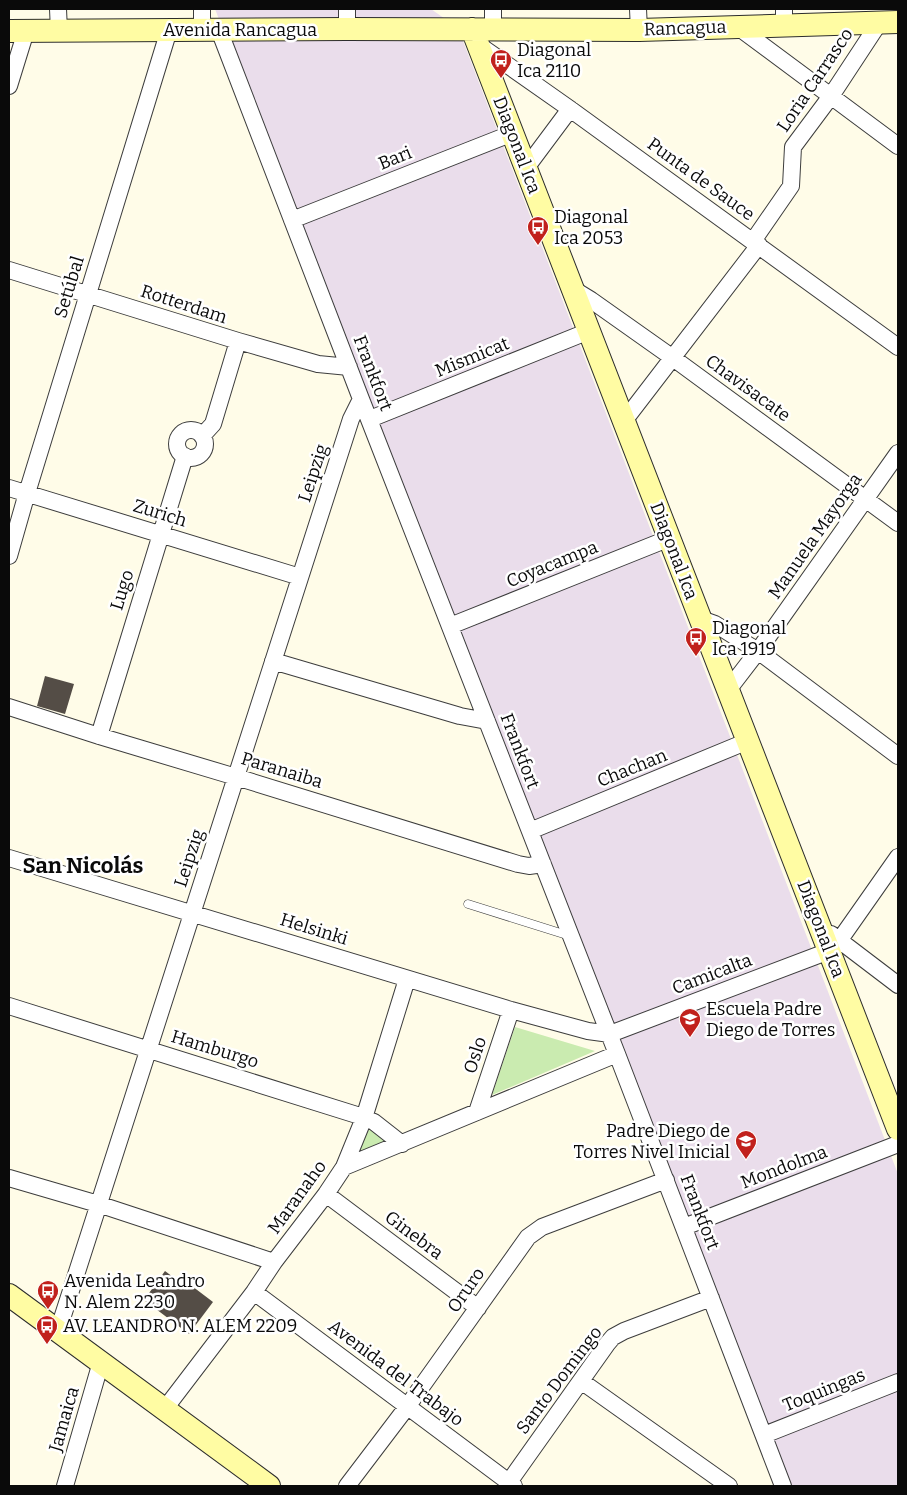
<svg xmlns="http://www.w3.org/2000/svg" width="907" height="1495" font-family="Bitter,serif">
<rect width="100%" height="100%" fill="#fffce8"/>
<path fill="#eaddeb" d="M215,9H431L458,28L898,1174V1486H788Z"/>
<path fill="#caebb0" d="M515,1027L595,1051L492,1095Z
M366,1125L387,1142L354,1156Z"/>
<path fill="#544d46" d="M45,676L74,684L65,714L37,706Z
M165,1271L181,1283L184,1280L213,1302L189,1334L144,1300Z"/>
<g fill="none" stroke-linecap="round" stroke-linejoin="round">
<g stroke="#3d3d3d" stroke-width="9">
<path id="lane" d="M468,904L570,936"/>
</g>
<g stroke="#3d3d3d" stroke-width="18">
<path id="street" d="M58,9L59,31
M202,9V31
M347,9V29
M493,9V30
M638,9L639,30
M784,9V26
M738,27L898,146
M219,30L361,399L617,1054L783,1486
M479,45L570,109L898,347
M9,86L26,31
M526,168L570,109
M292,220L513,133
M753,241L791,186L793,147L831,96L879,23
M9,270L238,341L318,364L349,367
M573,289L591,300L673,358L898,523
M370,419L589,331
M624,421L759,245
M177 444a14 14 0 1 1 28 0a14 14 0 1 1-28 0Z
M202,436L213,424L238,341
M9,488L300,577
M9,556L27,493L169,30
M701,619L715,624L758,651L898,756
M450,626L670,538
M273,661L460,716L487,721
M728,690L758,651L898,453
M9,707L99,736L236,777L518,864L529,866L543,864
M99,736L185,456
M530,831L748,741
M9,858L511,1010L588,1031L610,1034L829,951L839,941L898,857
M831,934L898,985
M9,1006L360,1116L374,1122L402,1144
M477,1112L511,1010
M344,1167L617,1054
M9,1178L98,1204L274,1262
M326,1194L478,1308
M684,1227L898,1144
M254,1292L514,1486
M58,1331L351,419L361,399
M581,1381L729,1486
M164,1410L254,1292L274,1262L326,1194L344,1167L364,1118L407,979
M764,1435L898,1382
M509,1482L607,1344L613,1337L624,1331L711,1298
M65,1486L101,1362
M347,1486L407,1407L528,1237L542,1227L666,1180"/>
</g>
<g stroke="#2c2c2c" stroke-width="24">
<path id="secondary" d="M472,29L898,1129
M9,31L347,29L639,30L898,22
M9,1295L269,1486"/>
</g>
<use href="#lane" stroke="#fff" stroke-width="8"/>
<use href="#street" stroke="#fff" stroke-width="16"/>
<use href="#secondary" stroke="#fffca3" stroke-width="22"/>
</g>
<defs>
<g id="bus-pin" transform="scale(1.125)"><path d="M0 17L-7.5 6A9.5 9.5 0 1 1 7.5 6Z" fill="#c1211c" stroke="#fff"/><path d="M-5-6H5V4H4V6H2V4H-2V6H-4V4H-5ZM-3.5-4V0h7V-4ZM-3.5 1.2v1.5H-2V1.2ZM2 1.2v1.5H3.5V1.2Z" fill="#fff"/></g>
<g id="school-pin" transform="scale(1.125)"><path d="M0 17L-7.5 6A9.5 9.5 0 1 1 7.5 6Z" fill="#c1211c" stroke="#fff"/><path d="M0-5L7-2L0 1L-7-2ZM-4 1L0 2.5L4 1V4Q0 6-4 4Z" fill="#fff"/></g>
</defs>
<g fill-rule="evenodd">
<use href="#bus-pin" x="501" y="60"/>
<use href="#bus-pin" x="538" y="227"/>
<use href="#bus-pin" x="696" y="638"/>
<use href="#school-pin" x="690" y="1019"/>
<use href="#school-pin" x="746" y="1141"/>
<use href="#bus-pin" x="48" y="1291"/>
<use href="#bus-pin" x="47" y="1326"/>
</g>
<g text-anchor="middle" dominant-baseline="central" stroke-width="5" stroke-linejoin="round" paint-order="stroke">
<g font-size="18" fill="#0a0a0a" stroke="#fff">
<text transform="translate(685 28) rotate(-2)">Rancagua</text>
<text x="240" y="30">Avenida Rancagua</text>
<text transform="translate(815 80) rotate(-56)">Loria Carrasco</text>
<text transform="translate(517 145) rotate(69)">Diagonal Ica</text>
<text transform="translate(395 158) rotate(-22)">Bari</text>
<text transform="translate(701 179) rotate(36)">Punta de Sauce</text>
<text transform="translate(69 287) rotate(-73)">Setúbal</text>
<text transform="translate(184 304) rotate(18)">Rotterdam</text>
<text transform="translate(472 357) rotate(-22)">Mismicat</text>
<text transform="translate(373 373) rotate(69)">Frankfort</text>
<text transform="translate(748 388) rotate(36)">Chavisacate</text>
<text transform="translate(313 473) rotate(-72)">Leipzig</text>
<text transform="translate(160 513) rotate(17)">Zurich</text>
<text transform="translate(815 536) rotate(-55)">Manuela Mayorga</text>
<text transform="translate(674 551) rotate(69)">Diagonal Ica</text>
<text transform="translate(552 564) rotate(-22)">Coyacampa</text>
<text transform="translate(122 590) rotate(-73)">Lugo</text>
<text transform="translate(520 751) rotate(69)">Frankfort</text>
<text transform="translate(632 768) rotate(-22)">Chachan</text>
<text transform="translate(282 770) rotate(17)">Paranaiba</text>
<text transform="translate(189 858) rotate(-72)">Leipzig</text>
<text transform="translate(314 929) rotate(17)">Helsinki</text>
<text transform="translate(821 929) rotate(69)">Diagonal Ica</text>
<text transform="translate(712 974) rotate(-21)">Camicalta</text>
<text transform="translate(215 1049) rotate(17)">Hamburgo</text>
<text transform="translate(475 1055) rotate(-72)">Oslo</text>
<text transform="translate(784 1167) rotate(-21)">Mondolma</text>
<text transform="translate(297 1197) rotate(-54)">Maranaho</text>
<text transform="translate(700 1212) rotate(69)">Frankfort</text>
<text transform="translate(414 1235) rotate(37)">Ginebra</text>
<text transform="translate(466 1290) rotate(-55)">Oruro</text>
<text transform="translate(396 1373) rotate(37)">Avenida del Trabajo</text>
<text transform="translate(559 1380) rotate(-53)">Santo Domingo</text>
<text transform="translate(824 1390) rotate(-22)">Toquingas</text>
<text transform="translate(64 1419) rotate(-74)">Jamaica</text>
</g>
<g font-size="18" fill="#0a0a0a" stroke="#fff" text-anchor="start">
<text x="517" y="50">Diagonal<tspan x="517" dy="21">Ica 2110</tspan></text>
<text x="554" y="217">Diagonal<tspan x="554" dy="21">Ica 2053</tspan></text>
<text x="712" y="628">Diagonal<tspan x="712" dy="21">Ica 1919</tspan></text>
<text x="706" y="1009">Escuela Padre<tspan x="706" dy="21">Diego de Torres</tspan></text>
<text x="730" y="1131" text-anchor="end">Padre Diego de<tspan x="730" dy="21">Torres Nivel Inicial</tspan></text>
<text x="64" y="1281">Avenida Leandro<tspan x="64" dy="21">N. Alem 2230</tspan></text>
<text x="63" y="1326">AV. LEANDRO N. ALEM 2209</text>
</g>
<g font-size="22" font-weight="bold" fill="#0a0a0a" stroke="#fff">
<text x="83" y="865">San Nicolás</text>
</g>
</g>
<rect width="907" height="1495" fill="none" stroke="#0a0a0a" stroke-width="20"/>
</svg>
